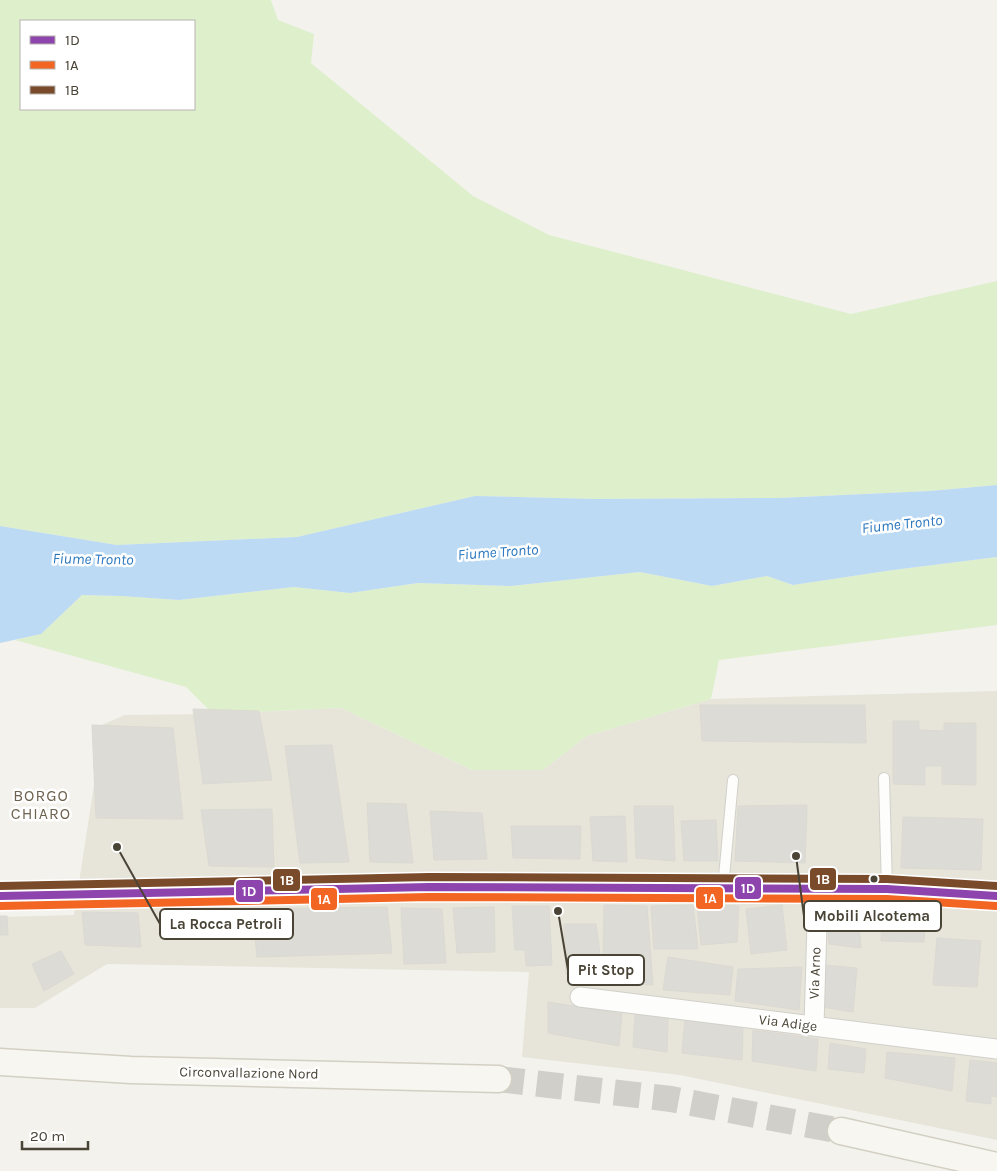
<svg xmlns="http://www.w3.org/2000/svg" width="997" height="1171" font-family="Karla,sans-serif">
<rect width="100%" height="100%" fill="#f3f2ed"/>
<path fill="#e7e4da" d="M997,691V1140L680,1075L522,1057L529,972L107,964L35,1008H0V917L74,915L94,785L97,727L125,715L213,714L341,708L472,770H543L587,736L711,699Z"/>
<path fill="#deefcc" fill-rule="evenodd" d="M0,0H271L278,20L314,34L311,63L473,196L549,235L851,314L997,281V485L930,491L779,498L596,499L475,496L297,537L117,545L0,526ZM21,21H194V109H21Z
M997,557V625L719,660L711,699L587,736L543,770H472L341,708L213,714L186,687L15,640L41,634L82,595L121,596L179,600L294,587L350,593L418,583L511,586L640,572L712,586L767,576L793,585L893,570Z"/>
<path fill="#bcdaf3" d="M997,485V557L893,570L793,585L767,576L712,586L640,572L511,586L418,583L350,593L294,587L179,600L121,596L82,595L41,634L0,643V526L117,545L297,537L475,496L596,499L779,498L930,491Z"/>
<path fill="#dddbd5" stroke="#dbd9d2" d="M700,705H865L866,743L702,741Z
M193,709L259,711L272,780L203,784Z
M893,721H919V730L944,731V723H976V785L942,784V766H925V785L893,784Z
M92,725L173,728L183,819L96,818Z
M332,745L349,862L300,863L285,746Z
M367,803L406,804L413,863L370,862Z
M807,805L805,863L735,861L738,806Z
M634,806H673L675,861L636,858Z
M272,809L274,867L209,866L201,810Z
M430,811L482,813L487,859L434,860Z
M625,816L627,862L593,861L590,817Z
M903,817L983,819L981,870L901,868Z
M716,820L718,861H684L681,821Z
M511,826H581L580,859L513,858Z
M697,904L739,906L737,942L701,945Z
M604,905L647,906L653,985L616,982L614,962H603Z
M693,905L698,949H654L651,906Z
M782,905L787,950L751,954L746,909Z
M512,906H549L552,965L526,966L525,950H515Z
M387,907L392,953L257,957L252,909Z
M494,907L495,952L457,953L453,908Z
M882,907L926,912L924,942L881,941Z
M228,908L229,935L172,933L170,909Z
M401,908L442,909L446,963L404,964Z
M826,908L858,909L861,948L829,944Z
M82,912L138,913L141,947L85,945Z
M0,916H7L8,935H0Z
M564,924H596L603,977L566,974Z
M937,938L981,941L977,987L933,985Z
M61,951L74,974L44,991L32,964Z
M668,957L733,967L730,995L663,990Z
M823,965L857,968L853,1012L822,1007Z
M802,967L799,1010L735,1001L738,969Z
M548,1002L622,1014L619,1046L548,1033Z
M635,1014L668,1018L667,1052L633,1047Z
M685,1019L743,1027L742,1060L682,1053Z
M753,1030L818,1039L816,1071L752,1061Z
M830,1043L866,1049L864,1073L828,1069Z
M887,1052L955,1058L952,1091L885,1078Z
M970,1060L997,1063V1097L991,1096V1104L966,1101Z"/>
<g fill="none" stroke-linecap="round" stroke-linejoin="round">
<path stroke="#d1cfc9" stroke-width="26" stroke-dasharray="26 13" stroke-linecap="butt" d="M498,1079L671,1099L841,1131"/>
<g stroke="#d1d0ca" stroke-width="12">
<path id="lane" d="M884,778L887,889
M723,888L733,780"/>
</g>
<g stroke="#d1d0ca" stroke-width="21">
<path id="street" d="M580,997L997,1049
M814,1026L818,890"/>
</g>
<g stroke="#d3cfc3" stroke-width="29">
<path id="secondary" d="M0,896L429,887L887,889L997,896
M0,1062L131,1070L498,1079
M841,1131L997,1166"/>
</g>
<use href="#lane" stroke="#fdfdfc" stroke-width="10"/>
<use href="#street" stroke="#fdfdfc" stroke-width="19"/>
<use href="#secondary" stroke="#f7f6f0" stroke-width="26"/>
<g stroke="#fff" stroke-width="11">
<path id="bus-1" d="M0,896L429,887L887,889L997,896"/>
</g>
<g stroke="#fff" stroke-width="11">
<path id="bus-2" d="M0,906L429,897L887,899L996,906"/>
</g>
<g stroke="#fff" stroke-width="11">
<path id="bus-3" d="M0,886L429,877L887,879L997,886"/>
</g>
<use href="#bus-1" stroke="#8e44ad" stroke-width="8"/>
<use href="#bus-2" stroke="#f26522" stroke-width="8"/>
<use href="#bus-3" stroke="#7a4b2a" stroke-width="8"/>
</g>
<circle fill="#4a4437" stroke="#fff" stroke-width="2" cx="874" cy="879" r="4.5"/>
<g text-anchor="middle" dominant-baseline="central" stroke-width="5" stroke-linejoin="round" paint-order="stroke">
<g font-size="14" fill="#4a4437" stroke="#fff">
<text transform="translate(815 973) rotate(-88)">Via Arno</text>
<text transform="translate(788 1023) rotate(7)">Via Adige</text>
<text transform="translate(249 1073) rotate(1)">Circonvallazione Nord</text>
</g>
<g font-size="15" font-style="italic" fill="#2976be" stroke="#fff">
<text transform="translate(902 524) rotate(-6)">Fiume Tronto</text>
<text transform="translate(498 552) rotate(-4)">Fiume Tronto</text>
<text transform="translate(93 559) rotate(1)">Fiume Tronto</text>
</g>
<g font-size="16" letter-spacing="1" fill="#6e634e" stroke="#fff">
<text x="41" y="795">BORGO<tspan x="41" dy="18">CHIARO</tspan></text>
</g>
</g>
<path fill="none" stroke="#4a4437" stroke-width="2" d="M796 856L804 916M117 847L160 924M558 911L568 970"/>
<g fill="#4a4437" stroke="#fff" stroke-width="2">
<circle cx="796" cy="856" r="5"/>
<circle cx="117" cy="847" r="5"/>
<circle cx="558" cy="911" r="5"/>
</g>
<g fill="#fff" stroke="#4a4437" stroke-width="2">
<rect x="804" y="901" width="137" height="30" rx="5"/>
<rect x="160" y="909" width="133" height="30" rx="5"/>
<rect x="568" y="955" width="76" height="30" rx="5"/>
</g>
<g font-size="15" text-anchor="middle" font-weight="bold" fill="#4a4437">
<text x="872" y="921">Mobili Alcotema</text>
<text x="226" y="929">La Rocca Petroli</text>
<text x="606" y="975">Pit Stop</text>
</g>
<g stroke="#fff" stroke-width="2">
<rect x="809" y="867" width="28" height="24" rx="5" fill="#7a4b2a"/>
<rect x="272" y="868" width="29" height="24" rx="5" fill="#7a4b2a"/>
<rect x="734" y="876" width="28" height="24" rx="5" fill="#8e44ad"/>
<rect x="235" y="879" width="29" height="24" rx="5" fill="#8e44ad"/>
<rect x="695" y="886" width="29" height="24" rx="5" fill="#f26522"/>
<rect x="310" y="887" width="28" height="24" rx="5" fill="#f26522"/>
</g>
<g font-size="14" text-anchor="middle" font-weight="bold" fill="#fff">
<text x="823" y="884">1B</text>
<text x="287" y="885">1B</text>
<text x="748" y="893">1D</text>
<text x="249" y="896">1D</text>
<text x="710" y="903">1A</text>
<text x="324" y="904">1A</text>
</g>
<rect x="20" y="20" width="175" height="90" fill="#ffffff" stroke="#b7b4af"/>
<rect x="30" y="36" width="25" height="8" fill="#8e44ad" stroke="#b7b4af"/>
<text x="65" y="45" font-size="15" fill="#4a4437">1D</text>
<rect x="30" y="61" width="25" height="8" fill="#f26522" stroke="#b7b4af"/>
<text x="65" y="70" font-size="15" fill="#4a4437">1A</text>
<rect x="30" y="86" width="25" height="8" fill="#7a4b2a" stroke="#b7b4af"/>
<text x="65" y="95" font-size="15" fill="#4a4437">1B</text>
<path d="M22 1141v8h66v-8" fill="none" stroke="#4a4437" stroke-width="2.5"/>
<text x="30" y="1141" font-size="15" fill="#4a4437" stroke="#ffffff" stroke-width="4" paint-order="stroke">20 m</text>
</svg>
